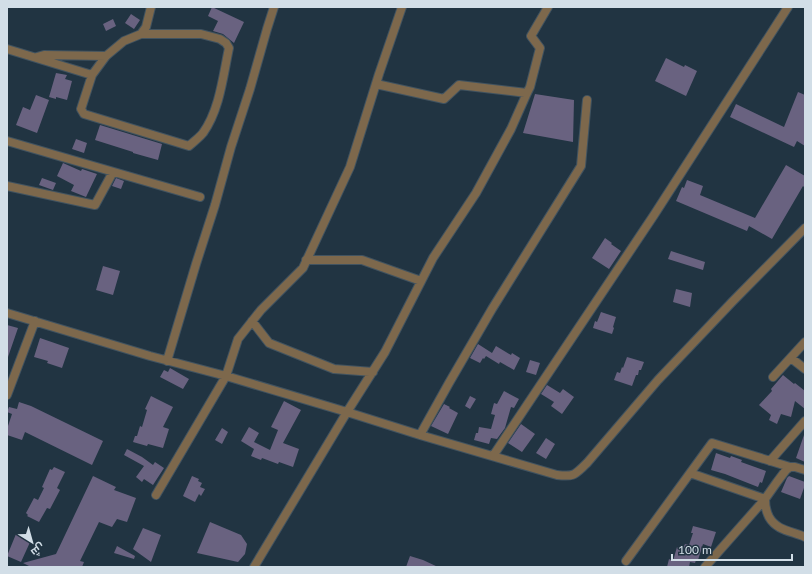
<svg xmlns="http://www.w3.org/2000/svg" width="812" height="574" font-family="Lato,Cairo,sans-serif">
<rect width="100%" height="100%" fill="#213442"/>
<path fill="#696280" d="M212,7L244,22L234,43L223,34L213,31L218,21L208,16Z
M131,14L140,20L134,29L125,23Z
M113,19L116,26L106,31L103,24Z
M666,58L684,67L685,65L697,71L686,96L655,81Z
M56,73L67,75L65,79L72,81L67,100L56,97V99L49,97Z
M798,92L805,95V146L797,141L794,147L730,117L736,104L784,127Z
M535,94L574,100L573,142L523,133Z
M36,95L49,100L37,133L16,125L23,107L30,110Z
M100,125L162,144L158,160L133,153V152L95,140Z
M76,139L87,143L84,153L72,149Z
M63,163L81,171L82,169L97,174L86,197L71,191L74,185L57,176Z
M786,165L805,176V188L803,186L772,239L749,226L747,231L676,201L682,187L684,188L687,180L703,186L700,195L755,218Z
M42,178L56,183L53,190L39,185Z
M116,178L124,181L121,189L112,186Z
M605,238L612,243L611,244L621,251L609,269L592,258Z
M671,251L705,262L703,270L668,259Z
M103,266L120,271L113,295L96,290Z
M676,289L692,293L690,307L673,302Z
M601,312L616,317L613,327L614,328L612,334L593,328L595,321L597,322Z
M7,325L18,328L8,357L7,356Z
M40,338L69,348L62,368L47,363L48,361L34,357Z
M478,344L492,353L496,346L511,355L512,353L520,358L514,370L500,362L499,364L486,356L484,359L483,358L480,363L470,358Z
M627,357L644,362L641,370H639L638,375H636L632,386L614,380L617,372L620,373L622,367L623,368Z
M530,360L540,363L536,375L526,372Z
M170,368L189,379L183,389L160,377L164,370L168,372Z
M783,375L794,384L795,383L805,391V409L795,401L791,417L781,414L777,424L769,420L771,415L759,405L772,391L771,389Z
M547,385L560,393L563,389L574,397L562,414L551,406L554,402L541,394Z
M504,391L519,399L514,408L511,407L505,428L497,439L491,438L489,444L474,440L476,433H478L479,427L491,429L495,415L491,414L494,403L497,404Z
M151,396L173,407L163,427L169,429L163,448L148,444L147,446L133,442L135,436H137L140,426L142,427L147,410L145,409Z
M470,396L476,399L470,409L465,406Z
M284,401L301,410L283,443L299,449L293,467L279,462L278,464L262,458L261,460L251,456L254,449L241,441L249,427L259,433L254,442L270,450L278,430L271,427Z
M19,402L31,406L103,441L92,465L25,432L22,440L7,435V429L12,414L7,412L9,407L17,409Z
M444,404L450,407L449,408L458,413L448,434L431,426Z
M521,424L535,434L522,452L508,443Z
M222,428L228,432L222,444L215,440Z
M804,435H805V462L796,458Z
M546,438L555,444L546,459L536,453Z
M127,449L142,457L153,465L155,462L164,468L153,485L144,479L142,482L136,477L144,466L124,455Z
M716,453L730,458L731,456L742,460L741,462L766,471L762,483L760,482L758,487L725,474L711,470Z
M54,467L65,472L57,488L60,490L50,509L47,508L39,522L27,516L28,515L26,513L34,498L38,500L44,488L42,487L50,469L52,470Z
M93,476L116,487L114,490L136,498L127,522L117,519L112,527L99,522L80,561L84,562L82,567H31L23,563L56,554Z
M192,476L199,479L198,481L202,483L200,487L205,489L201,496L199,494L195,502L183,496Z
M789,476L805,482V485L800,499L781,492L787,478Z
M210,522L241,535L247,544L245,554L238,562L197,553Z
M693,526L716,532L711,547L703,544L698,560H696L695,563L690,562L689,567H667L669,559L673,561L677,547L683,548L685,544L689,545L693,533H691Z
M143,528L161,535L151,562L133,549Z
M16,534L31,540L21,562L7,556Z
M117,546L135,556L134,559L114,553Z
M410,556L423,560L438,567H406Z"/>
<g fill="none" stroke-linecap="round" stroke-linejoin="round">
<g stroke="#415360" stroke-width="10">
<path id="minor" d="M141,34L146,27L151,7
M7,49L92,75L81,109L84,114L189,146C193,142 199,138 203,133C220,109 223,76 229,48L226,43L220,39L201,34H141L124,41L106,56L92,75
M37,57L44,55L106,56
M376,84L444,99L459,85L527,93
M7,141L200,197
M7,186L95,205L113,172
M306,260H362L421,281
M7,313L150,356L226,376L347,412L420,435L557,475C575,477 574,475 587,463L658,380L733,301L805,228
M252,321L269,343L334,369L373,372
M791,358L805,369
M167,361L196,264L215,205L231,147L250,89L267,29L274,7
M773,377L805,342
M7,395L35,321
M420,435L449,383L492,309L581,166L587,100
M493,456L654,215L788,7
M770,461L805,421
M690,473L765,499
M156,495L226,376L238,339L261,310L303,268L350,167L379,74L402,7
M765,499C765,506 766,511 769,517C777,531 792,531 805,537
M626,561L712,443L790,467
M254,567L347,412L385,352L433,258L476,193L511,129L527,93L530,87L540,48L531,36L548,7
M705,567L765,499L777,482L786,470L790,467H795L805,470"/>
</g>
<use href="#minor" stroke="#7d684c" stroke-width="8"/>
</g>
<rect width="812" height="574" fill="none" stroke="#d2dee7" stroke-width="16"/>
<g transform="translate(32 542) rotate(143)" stroke="#213442" stroke-width="3" paint-order="stroke">
<path d="M0-3L7 15L0 10L-7 15Z" fill="#d2dee7"/>
<text y="-6" font-size="11" font-weight="bold" text-anchor="middle" fill="#d2dee7">ش</text>
</g>
<path d="M672 554v6h120v-6" fill="none" stroke="#d2dee7" stroke-width="2"/>
<text x="678" y="554" font-size="12" fill="#d2dee7" stroke="#213442" stroke-width="3" paint-order="stroke">100 m</text>
</svg>
